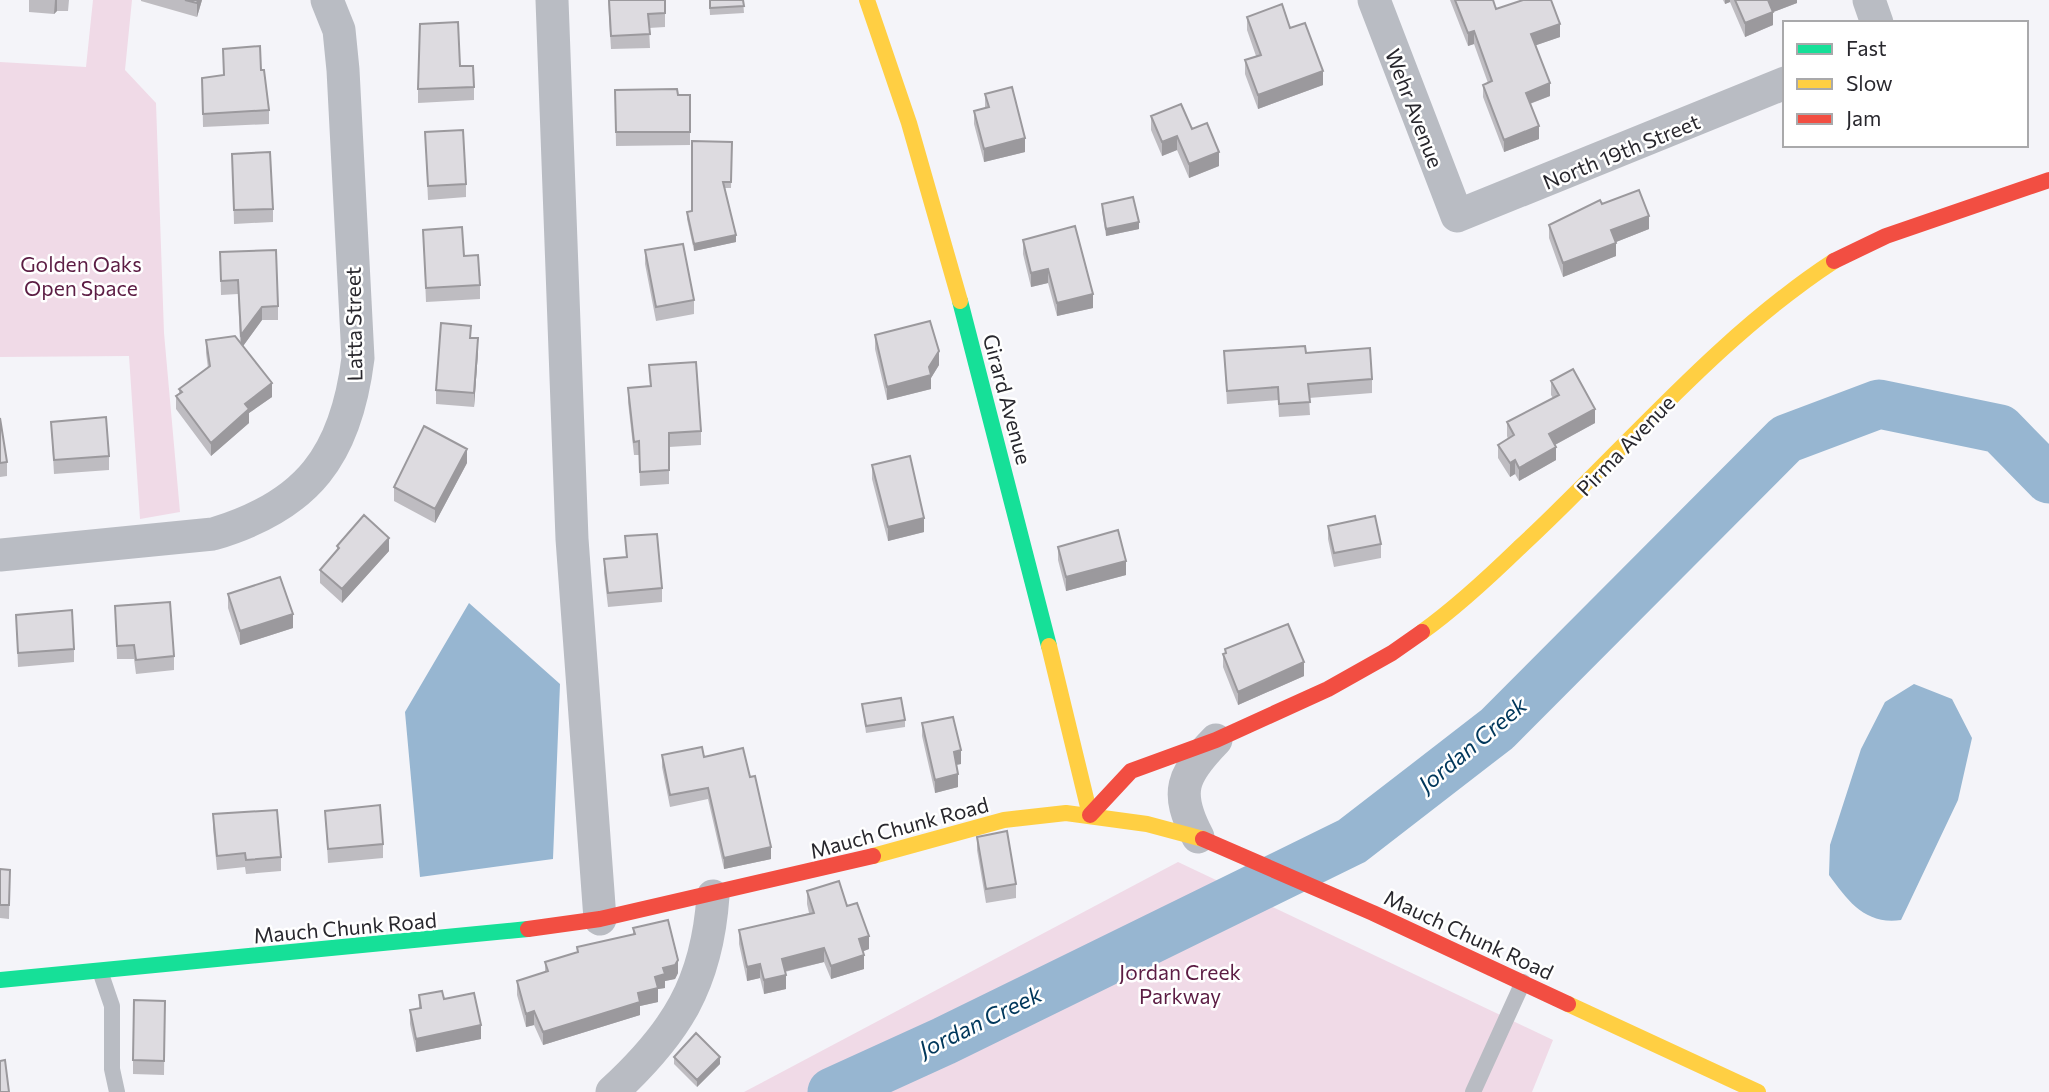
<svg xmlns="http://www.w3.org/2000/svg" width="2049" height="1092" font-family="Commissioner,sans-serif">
<rect width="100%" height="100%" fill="#f4f4f9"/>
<path fill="#f0dae7" d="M93,0H132L125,70L156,103L164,333L180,512L140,519L129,356L0,357V62L86,67Z
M1178,862L1553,1040L1532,1092H744Z"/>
<path fill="#97b6d1" d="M469,603L560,684L553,859L420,877L405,712Z
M1914,684L1952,699L1972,738L1958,800L1901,920C1865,925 1848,901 1829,875L1830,845L1861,749L1885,702Z"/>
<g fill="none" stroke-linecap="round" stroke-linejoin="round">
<path stroke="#97b6d1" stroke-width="49" d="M832,1092L944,1041L1352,841L1497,729L1786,439L1879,404L2000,429L2049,479"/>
<path stroke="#b9bcc3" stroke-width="16" d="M100,971L112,1006V1069L117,1092
M1473,1092L1523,982"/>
<path stroke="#b9bcc3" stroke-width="33" d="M552,0L572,539L600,919
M1374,0L1457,216L1785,83
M1869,0L1877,23
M0,555L213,534C308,506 346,455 358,358L343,70L339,30L327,0
M1198,837C1174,792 1182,775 1216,740
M612,1092C676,1033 707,984 713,896"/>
<path stroke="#16e098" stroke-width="16" d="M960,301L1049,646
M0,980L528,929"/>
<path stroke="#ffcf43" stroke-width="16" d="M867,0L909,123L960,301
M1422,632C1457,607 1488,578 1519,548C1623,452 1715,339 1834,261
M1049,646L1090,815
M873,856L1004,820L1066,813L1147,824L1203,839
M1568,1004L1758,1092"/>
<path stroke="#f24e42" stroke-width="16" d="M1834,261L1886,236L2049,180
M1090,815L1131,771L1216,740L1328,689L1392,653L1422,632
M1203,839L1373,913L1568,1004
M528,929L600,919L873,856"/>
</g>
<path fill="#bebcc1" d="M29,0H69L68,11H57L54,14L29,12Z
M141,0H202L197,17L141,1Z
M608,0H665V27L649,28L650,48L611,49Z
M709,0H743L744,13L710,15Z
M1450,0H1493L1496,9L1560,37L1536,45L1550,96L1530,104L1539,139L1504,152L1483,97V85L1488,83L1474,44L1468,46Z
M1723,0H1797V3L1773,12V25L1745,37L1730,2L1725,4Z
M1247,17L1323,85L1258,109L1245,74V60L1256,56L1247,30Z
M223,49L261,70L269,110V124L203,127L202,78L224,75Z
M460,66L474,87V100L418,103V89Z
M615,90L690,95V145L616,146Z
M985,94L1025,152L984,162L974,124V111L985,108Z
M1151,116L1192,129L1219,166L1189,178L1177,150L1162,156L1151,130Z
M425,132L466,184V197L428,200Z
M732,142L731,188H725L736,242L694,251L687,219V212L692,211Z
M232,154L273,209V222L234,224Z
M1102,204L1139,229L1106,236L1102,211Z
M1602,204L1649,229L1616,242V256L1563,277L1549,238V225Z
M423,230L464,256L480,285V299L426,302Z
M1023,240L1093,308L1057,316L1048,283L1031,287L1023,254Z
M645,250L694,300V314L656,321L645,264Z
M220,252L278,306V320H262L243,346L272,397L249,413V423L211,456L176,409V396L179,393V389L208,368L206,353V340L240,342L238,294L221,295Z
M875,335L939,365L931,378V389L887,400L875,349Z
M471,338L478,352L474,407L436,404V390Z
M1224,351L1306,353L1372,379V393L1309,398L1310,415L1279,417L1278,400L1227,404Z
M649,365L701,431V445L669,447V484L640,486L639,455H634L628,402V388L650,386Z
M1551,381L1595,423L1555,445L1556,460L1519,481L1515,474L1510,477L1498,458V445L1508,439L1507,436V422L1553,398L1551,395Z
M0,418L7,462V476L0,477Z
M51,422L109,456V470L54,474Z
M467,463L435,523L394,501V487Z
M872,465L924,532L888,541L872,479Z
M1328,526L1381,544V558L1334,567L1328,539Z
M625,536L662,588V602L608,607L604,573V559L626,557Z
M337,546L389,551L342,603L320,583V570L337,551Z
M1058,547L1126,575L1066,591L1058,560Z
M228,594L293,628L240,645L228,608Z
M115,606L174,656V670L136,674L134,659H117Z
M16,615L74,649V662L18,667Z
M1225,649L1304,676L1238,705L1223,667V654L1225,653Z
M862,704L905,720V727L866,733Z
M922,723L961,764L957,765L958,787L935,793L922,736Z
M662,755L704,757L750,777L771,859L724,869L708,799L670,807L662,767Z
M325,811L383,844V858L328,863Z
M213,814L281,857V871L246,874L245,867L217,870L213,828Z
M977,837L1016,884V898L986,903L977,850Z
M0,869L10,870L9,919L0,918Z
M807,891L847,906L869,949L863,951L864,969L831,979L824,962L785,972L786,989L764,994L760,978L747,981L739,944V930L809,913L807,904Z
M633,928L678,973L675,979L665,981V988L658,989V1002L640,1006V1015L543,1045L534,1025L526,1027L517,995V981L545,972V962L577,953V947L633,935Z
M419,995L444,999L481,1039L416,1052L410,1024V1010L419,1009Z
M165,1001L164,1075L133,1074V1060Z
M674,1057L720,1064L697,1087L674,1064Z"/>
<path fill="#9b999d" d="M55,0H57V11L54,14Z
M198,0H202L197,17V3Z
M1725,0H1730V2L1725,4Z
M1768,0H1797V3L1768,14Z
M1773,12V25L1745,37V23Z
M1560,24V37L1531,47V34Z
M1474,31V44L1468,46V33Z
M1323,71V85L1258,109V95Z
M1550,83V96L1526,105V93Z
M1539,126V139L1504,152V140Z
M1177,136V150L1162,156V142Z
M1025,138V152L984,162V149Z
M1219,152V166L1189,178V164Z
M1649,216V229L1611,244V230Z
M1139,222V229L1106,236V229Z
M736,235V242L694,251V244Z
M1616,243V256L1563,277V263Z
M1048,269V283L1031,287V273Z
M1093,294V308L1057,316V303Z
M262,307V320L241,349V335Z
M478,338V352L474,407V393Z
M939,351V365L931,378V389L887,400V387L929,367Z
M272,383V397L249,413V423L211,456V443L245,404Z
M1595,409V423L1549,448V434Z
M1556,447V460L1519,481V468Z
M467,449V463L435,523V509Z
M1515,460V474L1510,477V463Z
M924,518V532L888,541V527Z
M389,538V551L342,603V589Z
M1126,561V575L1066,591V577Z
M293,614V628L240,645V631Z
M1304,662V676L1238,705V692Z
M961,750V764L954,765V752Z
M958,774V787L935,793V780Z
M771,847V859L724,869V858Z
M869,936V949L859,953V939Z
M824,948V962L782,972V959Z
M864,955V969L831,979V966Z
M678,960V973L675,979L665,981V988L658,989V1002L640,1006V1015L543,1045V1032L638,993L663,968Z
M760,964V978L747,981V967Z
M786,975V989L764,994V980Z
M534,1011V1025L526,1027V1014Z
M481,1025V1039L416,1052V1039Z
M720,1057V1064L697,1087V1080Z"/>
<path fill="#dddbe0" stroke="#9b999d" stroke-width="2" d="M185,0H198L197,3Z
M609,0H665V13L648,14L650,34L611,36Z
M710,0H743L744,6L710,8Z
M1455,0H1493L1496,9L1523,0H1551L1560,24L1531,34L1550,83L1526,93L1539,126L1504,140L1483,85L1492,81L1474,31L1468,33Z
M1735,0H1769H1768L1773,12L1745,23Z
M1282,4L1290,28L1305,23L1323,71L1258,95L1245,60L1261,55L1247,17Z
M458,22L460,66H473L474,87L418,89L420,24Z
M260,46L261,70H264L269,110L203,114L202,78L224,75L223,49Z
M1012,87L1025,138L984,149L974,111L989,107L985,94Z
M677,89L678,95H690V132H616L615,90Z
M1181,104L1192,129L1207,123L1219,152L1189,164L1177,136L1162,142L1151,116Z
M463,130L466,184L428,186L425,132Z
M692,141L732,142L731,182H723L736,235L694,244L687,212L692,211Z
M270,152L273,209L234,210L232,154Z
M1639,190L1649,216L1611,230L1616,243L1563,263L1549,225L1600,200L1602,204Z
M1133,197L1139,222L1106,229L1102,204Z
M1075,226L1093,294L1057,303L1048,269L1031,273L1023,240Z
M462,227L464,256L478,255L480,285L426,288L423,230Z
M683,244L694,300L656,307L645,250Z
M276,250L278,306L262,307L241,335L238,280L221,281L220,252Z
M930,321L939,351L929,367L931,375L887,387L875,335Z
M441,323L471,326L470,338H478L474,393L436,390Z
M235,336L272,383L245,404L249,409L211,443L176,396L182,392L179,389L210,366L206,340Z
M1305,346L1306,353L1370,348L1372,379L1308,384L1310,402L1279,404L1278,387L1227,391L1224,351Z
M696,362L701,431L669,433V470L640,472L639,441L634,442L628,388L651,386L649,365Z
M1573,369L1595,409L1549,434L1556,447L1519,468L1515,460L1510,463L1498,445L1514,435L1507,422L1559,395L1551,381Z
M106,417L109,456L54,460L51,422Z
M0,418L7,462L0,463Z
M424,426L467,449L435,509L394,487Z
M910,456L924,518L888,527L872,465Z
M364,515L389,538L342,589L320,570L339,548L337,546Z
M1375,516L1381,544L1334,553L1328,526Z
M1118,530L1126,561L1066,577L1058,547Z
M657,534L662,588L608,593L604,559L627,557L625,536Z
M280,577L293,614L240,631L228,594Z
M170,602L174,656L136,660L134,645L117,646L115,606Z
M72,610L74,649L18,653L16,615Z
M1288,624L1304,662L1238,692L1223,654L1226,653L1225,649Z
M901,698L905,720L866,726L862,704Z
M953,717L961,750L954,752L958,774L935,780L922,723Z
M702,747L704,757L743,748L750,777L755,776L771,847L724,858L708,788L670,795L662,755Z
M380,805L383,844L328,849L325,811Z
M277,810L281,857L246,860L245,853L217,856L213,814Z
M1007,831L1016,884L986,889L977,837Z
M0,869L10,870L9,905H0Z
M839,881L847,906L857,903L869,936L859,939L864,955L831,966L824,948L782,959L786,975L764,980L760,964L747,967L739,930L814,913L807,891Z
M668,920L678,960L675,965L663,968L665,974L655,977L658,988L638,993L640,1002L543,1032L534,1011L526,1014L517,981L548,971L545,962L578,952L577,947L635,934L633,928Z
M442,991L444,999L474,993L481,1025L416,1039L410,1010L421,1008L419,995Z
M134,1000L165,1001L164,1061L133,1060Z
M696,1033L720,1057L697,1080L674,1057Z
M5,1060L9,1092H0V1061Z"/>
<g text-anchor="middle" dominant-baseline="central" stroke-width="5" stroke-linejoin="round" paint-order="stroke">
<g font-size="21" fill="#28272d" stroke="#fff">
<text transform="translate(1415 108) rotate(69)">Wehr Avenue</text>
<text transform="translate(1621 151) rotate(-22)">North 19th Street</text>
<text transform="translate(353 324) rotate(-91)">Latta Street</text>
<text transform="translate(1008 399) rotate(75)">Girard Avenue</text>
<text transform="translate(1625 445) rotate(-46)">Pirma Avenue</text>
<text transform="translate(899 827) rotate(-15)">Mauch Chunk Road</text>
<text transform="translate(345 927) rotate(-5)">Mauch Chunk Road</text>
<text transform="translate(1469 934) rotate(25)">Mauch Chunk Road</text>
</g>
<g font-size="21" fill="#5c1d44" stroke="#fff">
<text x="81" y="263">Golden Oaks<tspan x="81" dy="24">Open Space</tspan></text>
<text x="1180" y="971">Jordan Creek<tspan x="1180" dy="24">Parkway</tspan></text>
</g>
<g font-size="23" font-style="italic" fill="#00375b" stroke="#fff">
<text transform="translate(1472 744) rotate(-40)">Jordan Creek</text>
<text transform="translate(980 1021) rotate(-26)">Jordan Creek</text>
</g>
</g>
<rect x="1783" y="21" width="245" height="126" fill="#ffffff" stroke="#a9a9ab" stroke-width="2"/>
<rect x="1797" y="44" width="35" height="10" fill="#16e098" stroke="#a9a9ab" stroke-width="2"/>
<text x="1846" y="56" font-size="21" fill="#28272d">Fast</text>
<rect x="1797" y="79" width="35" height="10" fill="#ffcf43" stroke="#a9a9ab" stroke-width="2"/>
<text x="1846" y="91" font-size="21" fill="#28272d">Slow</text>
<rect x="1797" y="114" width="35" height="10" fill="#f24e42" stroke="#a9a9ab" stroke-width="2"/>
<text x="1846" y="126" font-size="21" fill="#28272d">Jam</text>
</svg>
